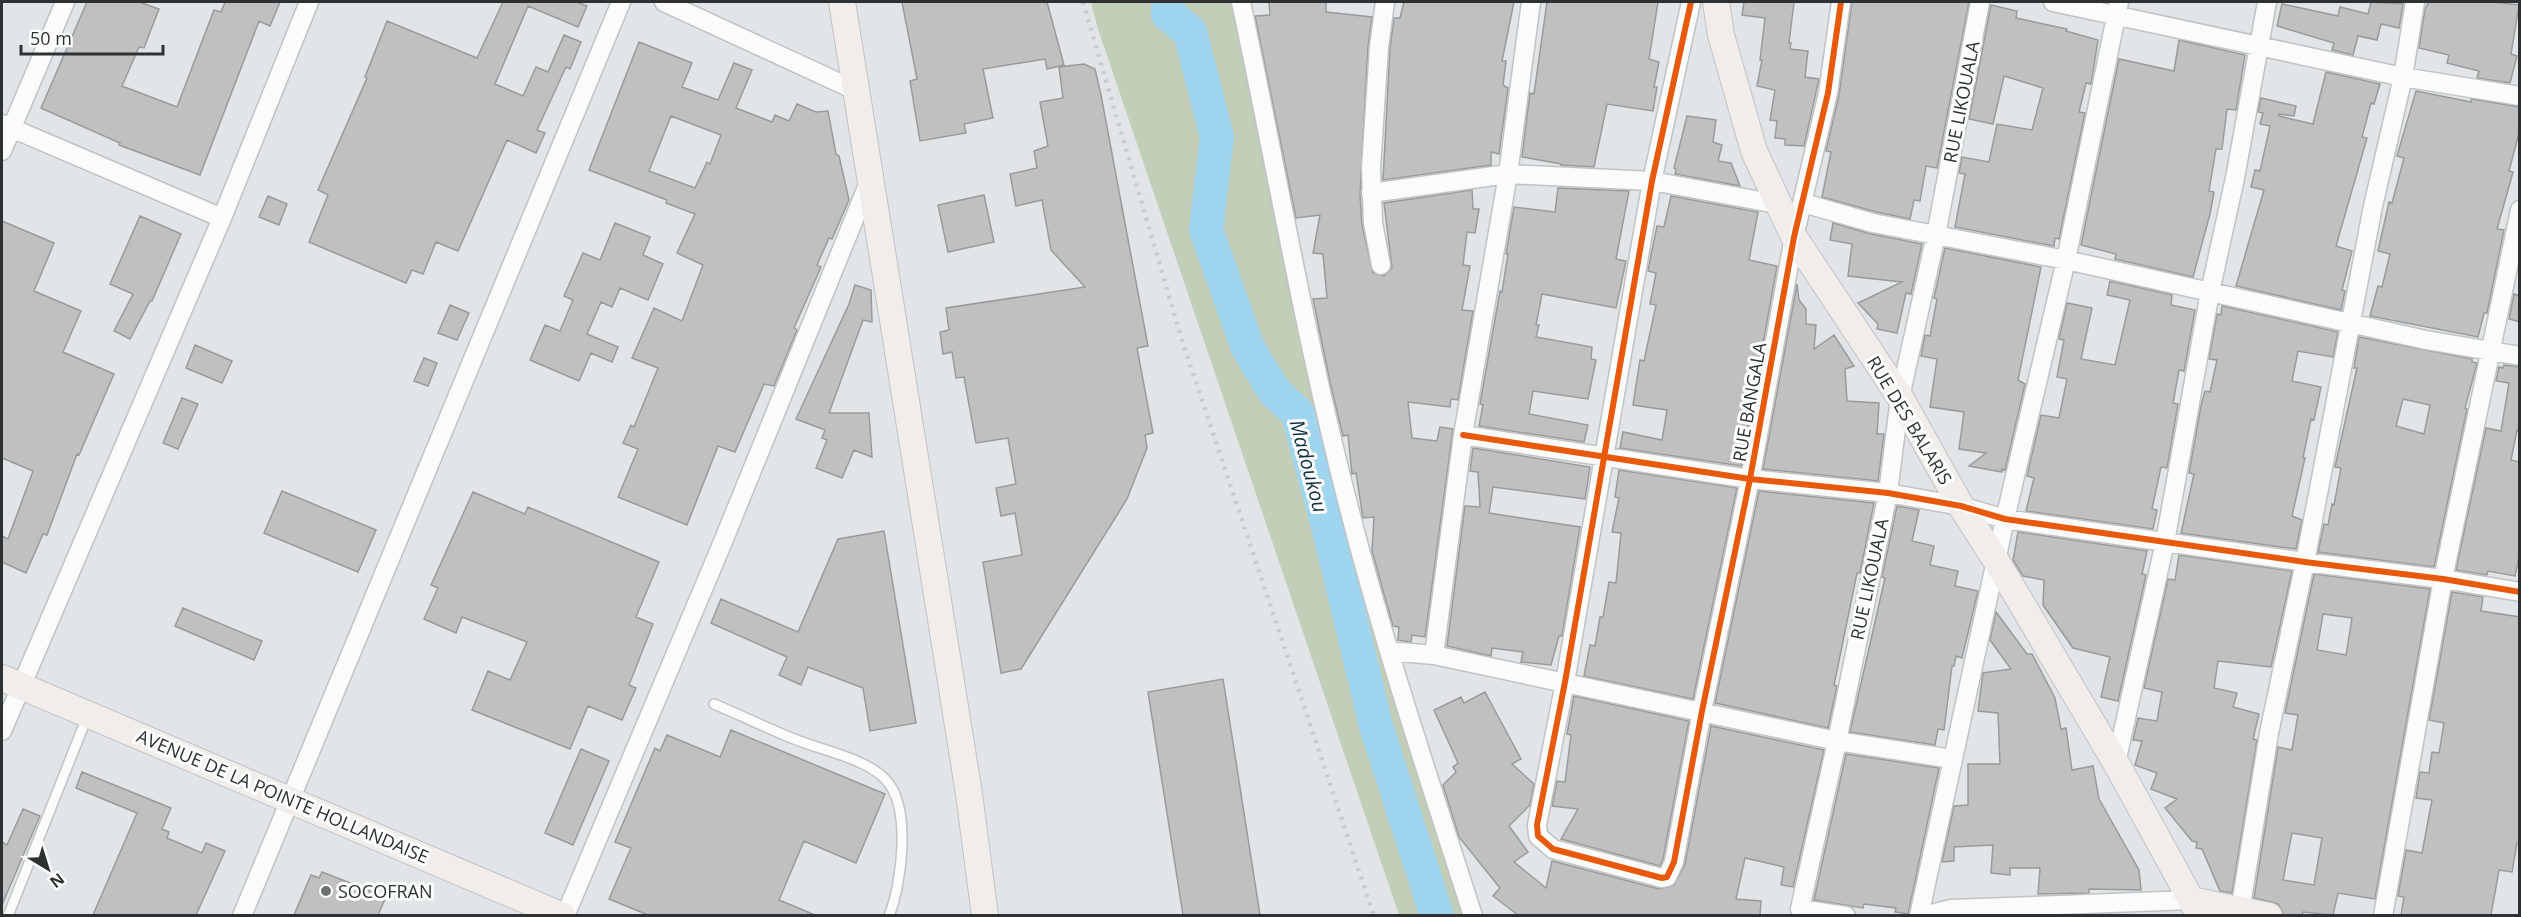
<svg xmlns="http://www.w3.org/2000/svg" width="2521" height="917" font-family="'Open Sans',sans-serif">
<rect width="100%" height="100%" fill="#e2e4e7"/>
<path fill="#c3ceb9" d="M1091,2H1240L1350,511L1473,915H1399L1097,26Z"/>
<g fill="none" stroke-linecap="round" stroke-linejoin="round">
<path stroke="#9fd5ee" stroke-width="34" d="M1168,2V14L1190,32L1217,137L1206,230L1248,348L1274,391L1298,414L1328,526L1376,726L1437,916"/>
</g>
<path fill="#c0c0c1" stroke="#9a9a9a" stroke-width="1.5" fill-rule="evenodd" d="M87,2H139L159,9L144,48L139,47L122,86L177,107L214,10L221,12L225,2H280L270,26L259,21L200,175L119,145L120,143L41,108Z
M503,2H577L587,6L578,27L528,6L495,84L523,96L536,67L548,72L564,35L581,42L570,69L566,67L537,130L545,133L536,153L507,140L458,251L436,242L423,274L412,270L406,283L309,242L328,195L318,190L367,78L365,77L387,21L477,58Z
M902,2H1047L1064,65L1047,69L1045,59L983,69L993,118L964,124L966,133L920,141L910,81L917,79Z
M1269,2H1326V12L1372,17L1368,46L1360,194L1362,225L1373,273L1384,276L1392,268L1384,203L1472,190L1473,209H1479L1475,233L1467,232L1463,265L1470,266L1462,310L1473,311L1458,400L1451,399L1450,407L1408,402L1412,438L1437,441L1440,427L1453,429L1425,637L1412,635L1411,642L1398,640L1399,627L1393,626L1372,551L1374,517L1363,518L1356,473L1352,474L1348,435L1343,436L1330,382L1313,299L1327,298L1323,254L1313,253L1320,215L1296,218L1255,16L1270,15Z
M1404,2H1514L1502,61H1506L1503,85L1508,88L1499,154L1491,152V165L1383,180L1390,48L1394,18H1400Z
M1547,2H1658L1649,59L1659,62L1654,87H1657L1653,111L1607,104L1594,167L1561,165V164L1522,157L1530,93L1534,94Z
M1744,2H1794L1789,43H1791L1790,49L1808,51L1805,77L1819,79L1804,146L1785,145V139L1775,138L1777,121L1770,120L1775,90L1757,86L1762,60H1760L1765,18L1742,15Z
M1852,2H1969L1937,168L1926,166L1920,201L1914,200L1910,219L1876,212L1822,197L1831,152L1826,151L1839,95Z
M2371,2L2403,4L2399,28L2381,24L2377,40L2358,36L2353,55L2332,50L2334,43L2277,26L2282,4L2338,16L2340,7L2368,14Z
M2429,2H2493L2519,5L2511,54L2517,56L2510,83L2477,78L2479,71L2447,63L2449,55L2419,48L2425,9Z
M1991,5L2017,11L2016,18L2067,29L2066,31L2098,40L2091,84L2086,83L2079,112L2085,113L2059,239L2055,238L2054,246L1955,227L1965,174L1959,173L1962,157L1989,162L1997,124L2032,130L2043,88L2004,76L1993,124L1969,119Z
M2179,40L2245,55L2236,110L2227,109L2222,149H2216L2209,191L2214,192L2210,214L2193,277L2115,259L2116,254L2081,245L2119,59L2174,71Z
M639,42L692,63L682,87L718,100L734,63L752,70L736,108L772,122L775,115L789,121L797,104L816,112L828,111L836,154L839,156L849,200L832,239L829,238L817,265L821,267L794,328L797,330L774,386L764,384L735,452L718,446L687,525L618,497L638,449L623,443L631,425L634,427L658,368L632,358L654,308L682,321L703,265L677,253L695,214L666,203L667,200L589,170ZM671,116L721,135L710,164L707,162L695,188L649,171Z
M1084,64L1095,69L1101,95L1148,346L1137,348L1153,433L1145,435L1147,448L1127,499L1021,669L1001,673L983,562L1022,555L1015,513L1001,516L996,488L1016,484L1008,438L976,443L964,377L956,378L952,352L943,354L940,332L949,330L946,308L1085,287L1051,250L1042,200L1016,206L1010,174L1037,168L1034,151L1048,146L1040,102L1063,98L1059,67Z
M2326,72L2380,84L2374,104L2371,103L2362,137L2367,138L2336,246L2352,251L2342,290L2345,291L2341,310L2236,286L2264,190L2251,187L2255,170L2260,171L2270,126L2260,124L2263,113L2258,112L2261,98L2296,106L2294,116L2279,114V116L2313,124Z
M2416,91L2471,102V99L2520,107V129L2509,171L2513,172L2497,229L2504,230L2487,313H2484L2478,337L2370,316L2378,286L2382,287L2390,254L2378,251L2389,202L2392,203L2404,158L2397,156Z
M1687,116L1716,120L1713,142L1722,145L1718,161L1731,163L1740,186L1675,174L1676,169L1674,168Z
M1558,188L1629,191L1616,259L1626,261L1616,308L1542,294L1536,325H1539L1536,337L1592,347L1591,359L1596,360L1588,399L1533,391L1529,414L1588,425L1584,442L1479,426L1483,405L1480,404L1500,291L1502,292L1508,254H1506L1514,207L1555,212Z
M984,195L994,242L948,252L938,205Z
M268,196L287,204L279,225L259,217Z
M1671,196L1758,212L1749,260L1777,266L1741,466L1620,448L1623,432L1662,440L1667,410L1633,405L1640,360L1644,361L1656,305L1650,304L1656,273L1648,271L1651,255L1657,226L1664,227Z
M140,216L181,234L152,301H150L130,339L114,331L133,294L110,284Z
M2,221L54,243L34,291L81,311L63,352L114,374L79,455L77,454L47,535L43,534L26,573L2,562V536L8,539L33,471L2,458Z
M615,223L650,237L643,255L663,264L648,300L620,288L612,307L601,302L587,334L618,347L612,362L591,353L579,381L530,360L545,325L560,331L573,300L564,296L583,253L600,260Z
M1833,223L1871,234L1922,244L1911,294L1906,293L1897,333L1877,329L1878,324L1858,303L1902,282L1848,276L1852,244L1830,240Z
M1945,248L2041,267L2018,380L2025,384L2005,470L2002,469V472L1969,466L1986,453L1959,449L1964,412L1930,407L1937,359L1921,356L1925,335L1930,336L1937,299L1934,298Z
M2110,281L2172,295L2171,305L2195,310L2184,371L2179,370L2173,403L2178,404L2167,468L2161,467L2152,509L2157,510L2153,529L2026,511L2034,478L2027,476L2041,415L2059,418L2067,379L2057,377L2064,340L2059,339L2067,303L2092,308L2081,359L2115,365L2130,300L2107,295Z
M1797,284L1799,300L1806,309V324L1816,325L1814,349L1834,335L1854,366L1845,369L1847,401L1879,403L1877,434H1884L1878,481L1763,469Z
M855,285L871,290L872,322L863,320L829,413H869L872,457L854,450L842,478L816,468L827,440L822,438L825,430L796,419L849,304Z
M2514,294L2520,296V322L2509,319Z
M450,305L469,313L457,340L438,333Z
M2222,306L2338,332L2333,357L2298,351L2292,381L2321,387L2314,420L2311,419L2303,458H2305L2292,516L2302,520L2296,549L2181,533L2194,474L2189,473L2201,406L2205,391L2210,392L2217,360L2209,359L2217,314L2221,315Z
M2359,337L2472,359V362L2477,363L2465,408L2467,409L2434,567L2318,552L2324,524L2328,525L2332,504L2334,505L2341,468L2335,467L2357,368H2354ZM2403,399L2430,405L2424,434L2396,426Z
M195,345L232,361L222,383L186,368Z
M424,358L437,363L428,386L414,381Z
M2504,365L2520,367V431L2517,430L2511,460L2520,462V553L2515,576L2488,571L2487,575L2456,570L2486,428L2501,431L2509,383L2496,381L2499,367L2503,368Z
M182,398L198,404L178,449L163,443Z
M1473,448L1590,467L1585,499L1493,487L1489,513L1580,527L1562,636H1559L1551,665L1521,662L1523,652L1492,648L1491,656L1447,646L1465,506L1480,507L1478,472L1470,471Z
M1619,470L1737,488L1693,699L1584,676L1590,645L1595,646L1600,617H1603L1609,582L1616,583L1621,533L1612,532L1619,498L1615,497Z
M282,491L376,530L358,572L264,533Z
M1759,491L1874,503L1860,573H1857L1834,685L1837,686L1828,728L1715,703Z
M473,492L525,514L528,507L659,562L636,617L653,624L629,685L636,688L622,720L588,706L570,749L472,710L488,671L510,680L527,642L462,617L456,633L424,619L438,588L431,585Z
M1897,506L1919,510L1912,541L1934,546L1930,565L1958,571L1955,586L1978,591L1962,658L1956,656L1954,666H1952L1944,730L1938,729L1935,745L1850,732L1885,578L1882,577Z
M884,531L916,723L870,731L863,688L808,667L801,685L779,675L787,657L711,623L721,599L798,632L838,539Z
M2018,532L2147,551L2142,574L2146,575L2118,701L2101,697L2110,657L2073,648L2043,605L2044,580L2023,576L2013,560Z
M2179,555L2292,571L2271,667L2218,661L2214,688L2237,693L2233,707L2259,714L2253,739L2257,740L2232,893L2220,891L2202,849L2196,848L2197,842L2192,841L2165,808L2177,799L2151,789L2157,773L2135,765L2142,741L2133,740L2138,718L2157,721L2162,692L2144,688L2168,579L2175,580Z
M2314,574L2430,589L2375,899L2338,893L2333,915L2303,912L2302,915H2284L2278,904L2254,898L2278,747L2292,750L2298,715L2285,713ZM2323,614L2352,618L2346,655L2317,650ZM2292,833L2322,838L2314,885L2283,880Z
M2452,592L2483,597L2481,611L2520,617V843H2517L2512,872L2499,870L2491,915H2401L2404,897L2398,896L2406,850L2422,853L2432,800L2416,798L2420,772L2429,773L2432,752L2439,753L2444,723L2429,720Z
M183,608L262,641L254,660L175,626Z
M1996,612L2027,654H2032L2055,698L2061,729L2066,728L2072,770L2093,766L2099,799L2139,870L2141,890L2089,889V893L2038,894L2040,868H2010V875L1991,873L1993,845L1954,847V861L1942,862L1954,806L1968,805V764H2000L1998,713L1978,711L1983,673L2011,669L1990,640Z
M1223,679L1260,915H1183L1148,692Z
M1485,692L1521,759L1512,764L1534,784L1530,805L1509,826L1528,852L1514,862L1546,888L1552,861L1659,889L1674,885L1685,864L1711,726L1824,750L1793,887L1781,885L1784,867L1745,858L1736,899L1761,901L1760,915H1518L1493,896L1500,888L1459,837L1443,785L1456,772L1453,767L1458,763L1434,710L1461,697L1464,703Z
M1574,696L1689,721L1663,859L1660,866L1561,839L1578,809L1552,806L1557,781L1565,782L1571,735L1567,734Z
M731,730L885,794L856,863L804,841L779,900L815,915H648L609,899L631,848L615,842L655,748L660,751L667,735L720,757Z
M581,749L609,761L573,845L545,833Z
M1846,754L1939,768L1908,914L1895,912L1896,908L1864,904L1863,908L1814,900Z
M82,772L171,808L162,829L169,832L167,838L202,853L206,843L225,851L196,915H93L137,813L76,788Z
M23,809L40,816L2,905V842L7,845Z
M322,872L386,897L378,915H294L311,875L319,878Z"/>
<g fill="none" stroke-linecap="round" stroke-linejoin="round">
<g stroke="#c0c2c4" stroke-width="12">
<path id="lane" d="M714,704C740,715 767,728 794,739C821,750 865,758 885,779C912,806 902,883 889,916
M8,916L87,717"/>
</g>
<g stroke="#c0c2c4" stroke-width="21">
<path id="street" d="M664,2L857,91
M1241,2C1277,171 1306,343 1350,512C1385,648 1430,782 1473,916
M1691,2L1652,181L1565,682L1537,825L1538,836L1553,849L1662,878L1667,877L1674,862L1702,711L1750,479L1794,237L1828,93L1841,2
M2053,2L2403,77L2520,96
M2,124L222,218
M2,151L65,2
M1371,193L1508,174L1652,181L1777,204
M1803,203L1873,223L2066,260L2426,340L2520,356
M1381,265L1373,223L1371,168L1379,47L1385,2
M1463,435L1750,479L1888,493L1961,506L2005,519L2305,562L2443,579L2520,592
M1389,651L1434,655L1463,435L1508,174L1531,2
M1434,655L1837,741L1952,759
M2,731L222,218L309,2
M2116,763L2165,542L2210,292L2235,178L2267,2
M2240,911L2269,733L2305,562L2373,206L2403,77L2415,2
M242,916L621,2
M565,916L722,544L870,180
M1846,916L1800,909L1837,741L1888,493L1900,397L1936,235L1980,2
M1919,916L2005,519L2066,260L2119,2
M1923,916L1951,909L2191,900
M2383,916L2443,579L2520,210"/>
</g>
<g stroke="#c0c2c4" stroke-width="28">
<path id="secondary" d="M842,2L969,794L985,916
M1716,2L1721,35L1754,151L1794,237L1900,397L1961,506L1997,562L2116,763L2200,916
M2,678L563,916
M2191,900L2269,916"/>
</g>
<use href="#lane" stroke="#fbfbfb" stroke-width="9"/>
<use href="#street" stroke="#fbfbfb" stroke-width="18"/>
<use href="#secondary" stroke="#f0edea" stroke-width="26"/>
<path stroke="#cbcbcd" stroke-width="4.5" stroke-dasharray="3 6" stroke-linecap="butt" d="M1083,2L1181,337L1374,916"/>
<g stroke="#fff" stroke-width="10">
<path id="cycleway" d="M1691,2L1652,181L1565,682L1537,825L1538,836L1553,849L1662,878L1667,877L1674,862L1702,711L1750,479L1794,237L1828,93L1841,2
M1463,435L1750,479L1888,493L1961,506L2005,519L2305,562L2443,579L2520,592"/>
</g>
<use href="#cycleway" stroke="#e8590c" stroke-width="6"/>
</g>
<circle fill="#6d6f71" stroke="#fff" stroke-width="2" cx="326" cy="891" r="6"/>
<g text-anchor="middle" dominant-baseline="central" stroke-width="6" stroke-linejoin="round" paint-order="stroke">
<g font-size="18" fill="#2e3032" stroke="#fff">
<text transform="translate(1961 102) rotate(-79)">RUE LIKOUALA</text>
<text transform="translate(1749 402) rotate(-80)">RUE BANGALA</text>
<text transform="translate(1910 420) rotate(59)">RUE DES BALARIS</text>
<text transform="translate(1869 579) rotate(-78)">RUE LIKOUALA</text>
<text transform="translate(283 796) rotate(23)">AVENUE DE LA POINTE HOLLANDAISE</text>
</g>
<g font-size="18" fill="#2e3032" stroke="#fff" text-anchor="start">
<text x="338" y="891">SOCOFRAN</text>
</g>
<g font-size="20" font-style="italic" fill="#0b2f3e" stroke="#fff">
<text transform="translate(1309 466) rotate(75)">Madoukou</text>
</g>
</g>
<rect width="2521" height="917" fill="none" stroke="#2e3032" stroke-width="6"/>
<g transform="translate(48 869) rotate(142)" stroke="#ffffff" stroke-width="4.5" paint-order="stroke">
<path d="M0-4.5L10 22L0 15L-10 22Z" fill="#2e3032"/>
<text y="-9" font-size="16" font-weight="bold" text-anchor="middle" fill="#2e3032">N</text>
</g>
<path d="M21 45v9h142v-9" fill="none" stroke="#2e3032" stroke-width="3"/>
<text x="30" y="45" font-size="18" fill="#2e3032" stroke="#ffffff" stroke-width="4.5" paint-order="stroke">50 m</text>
</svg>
